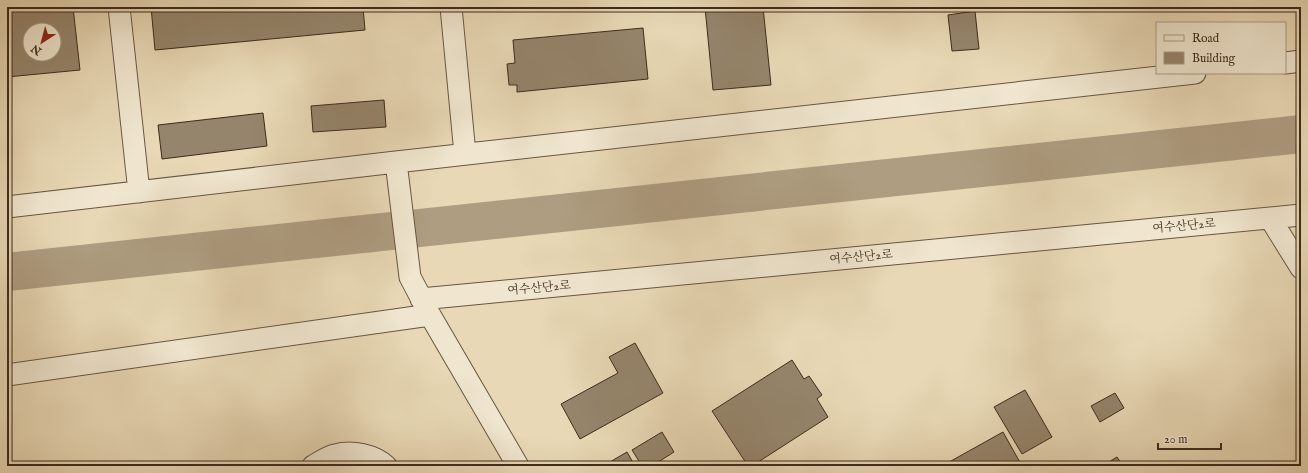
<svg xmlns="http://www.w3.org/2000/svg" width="1308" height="473" font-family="'IM FELL English','Noto Serif KR',serif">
<rect width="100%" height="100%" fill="#e8d8b5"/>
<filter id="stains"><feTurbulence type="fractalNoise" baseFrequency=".005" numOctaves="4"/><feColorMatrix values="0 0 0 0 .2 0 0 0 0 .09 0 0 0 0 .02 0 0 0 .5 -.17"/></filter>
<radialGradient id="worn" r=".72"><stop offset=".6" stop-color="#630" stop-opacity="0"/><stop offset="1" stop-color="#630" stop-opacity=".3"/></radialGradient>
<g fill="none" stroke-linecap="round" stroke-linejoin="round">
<path stroke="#ae9d81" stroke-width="38" d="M7,272L1301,134"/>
</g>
<path fill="#95856c" stroke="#3c2b1c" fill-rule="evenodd" d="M7,7H73L80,70L7,77ZM30,30H54V54H30Z
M151,7H363L365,30L155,50Z
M705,7H763L771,85L713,90Z
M975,11L979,49L952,51L948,15Z
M643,28L648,79L517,92V85H509L507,64L515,63L513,40Z
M384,100L386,127L313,132L311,106Z
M263,113L267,146L162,159L158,125Z
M635,343L663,393L580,439L561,404L618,373L609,357Z
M792,360L804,379L809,376L822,395L817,399L828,417L752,466H748L712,411Z
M1025,390L1052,437L1022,454L994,407Z
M1115,393L1124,408L1100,422L1091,406Z
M662,432L674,452L652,466H642L632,450Z
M1003,432L1022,466H942Z
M627,452L635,466H603Z
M1117,457L1123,466H1102Z"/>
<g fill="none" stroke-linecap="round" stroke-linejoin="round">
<g stroke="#675642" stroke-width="23">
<path id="minor" d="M119,7L139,192
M451,7L465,154
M1285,63L1301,61
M396,162L410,277L430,315L518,466
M7,207L396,162L1195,73
M1270,218L1301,268
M421,299L1301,215
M7,375L430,315
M313,466C320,462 327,457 335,455C352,450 374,455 386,466"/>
</g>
<use href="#minor" stroke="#f0e6cf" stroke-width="21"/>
</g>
<g text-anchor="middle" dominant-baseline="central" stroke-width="3.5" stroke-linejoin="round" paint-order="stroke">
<g font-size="12" fill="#3c2b1c" stroke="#f0e6cf">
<text transform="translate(1184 226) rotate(-5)">여수산단2로</text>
<text transform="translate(861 257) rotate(-5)">여수산단2로</text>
<text transform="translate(539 288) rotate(-5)">여수산단2로</text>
</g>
</g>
<rect width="1308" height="473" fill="none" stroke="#e8d8b5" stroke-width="24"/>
<rect x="8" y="8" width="1292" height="457" fill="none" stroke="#3c2b1c" stroke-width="2"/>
<rect x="12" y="12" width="1284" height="449" fill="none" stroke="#3c2b1c"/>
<rect x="1156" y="22" width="130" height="52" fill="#f0e6cf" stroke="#a89b87"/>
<rect x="1164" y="35" width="20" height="6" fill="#f0e6cf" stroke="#a89b87"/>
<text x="1192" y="42" font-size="12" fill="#3c2b1c">Road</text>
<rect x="1164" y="52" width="20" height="12" fill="#95856c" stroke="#a89b87"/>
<text x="1192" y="62" font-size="12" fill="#3c2b1c">Building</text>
<g transform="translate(42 42) rotate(216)"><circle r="19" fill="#f0e6cf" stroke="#a89b87"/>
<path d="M0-3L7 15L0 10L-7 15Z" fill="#8f2418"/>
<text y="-6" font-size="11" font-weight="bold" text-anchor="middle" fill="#3c2b1c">N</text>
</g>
<path d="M1158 443v6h63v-6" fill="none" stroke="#3c2b1c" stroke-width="2"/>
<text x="1164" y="443" font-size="12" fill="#3c2b1c" stroke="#f0e6cf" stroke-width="3" paint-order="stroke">20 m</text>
<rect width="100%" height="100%" filter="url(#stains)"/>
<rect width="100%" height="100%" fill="url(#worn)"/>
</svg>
